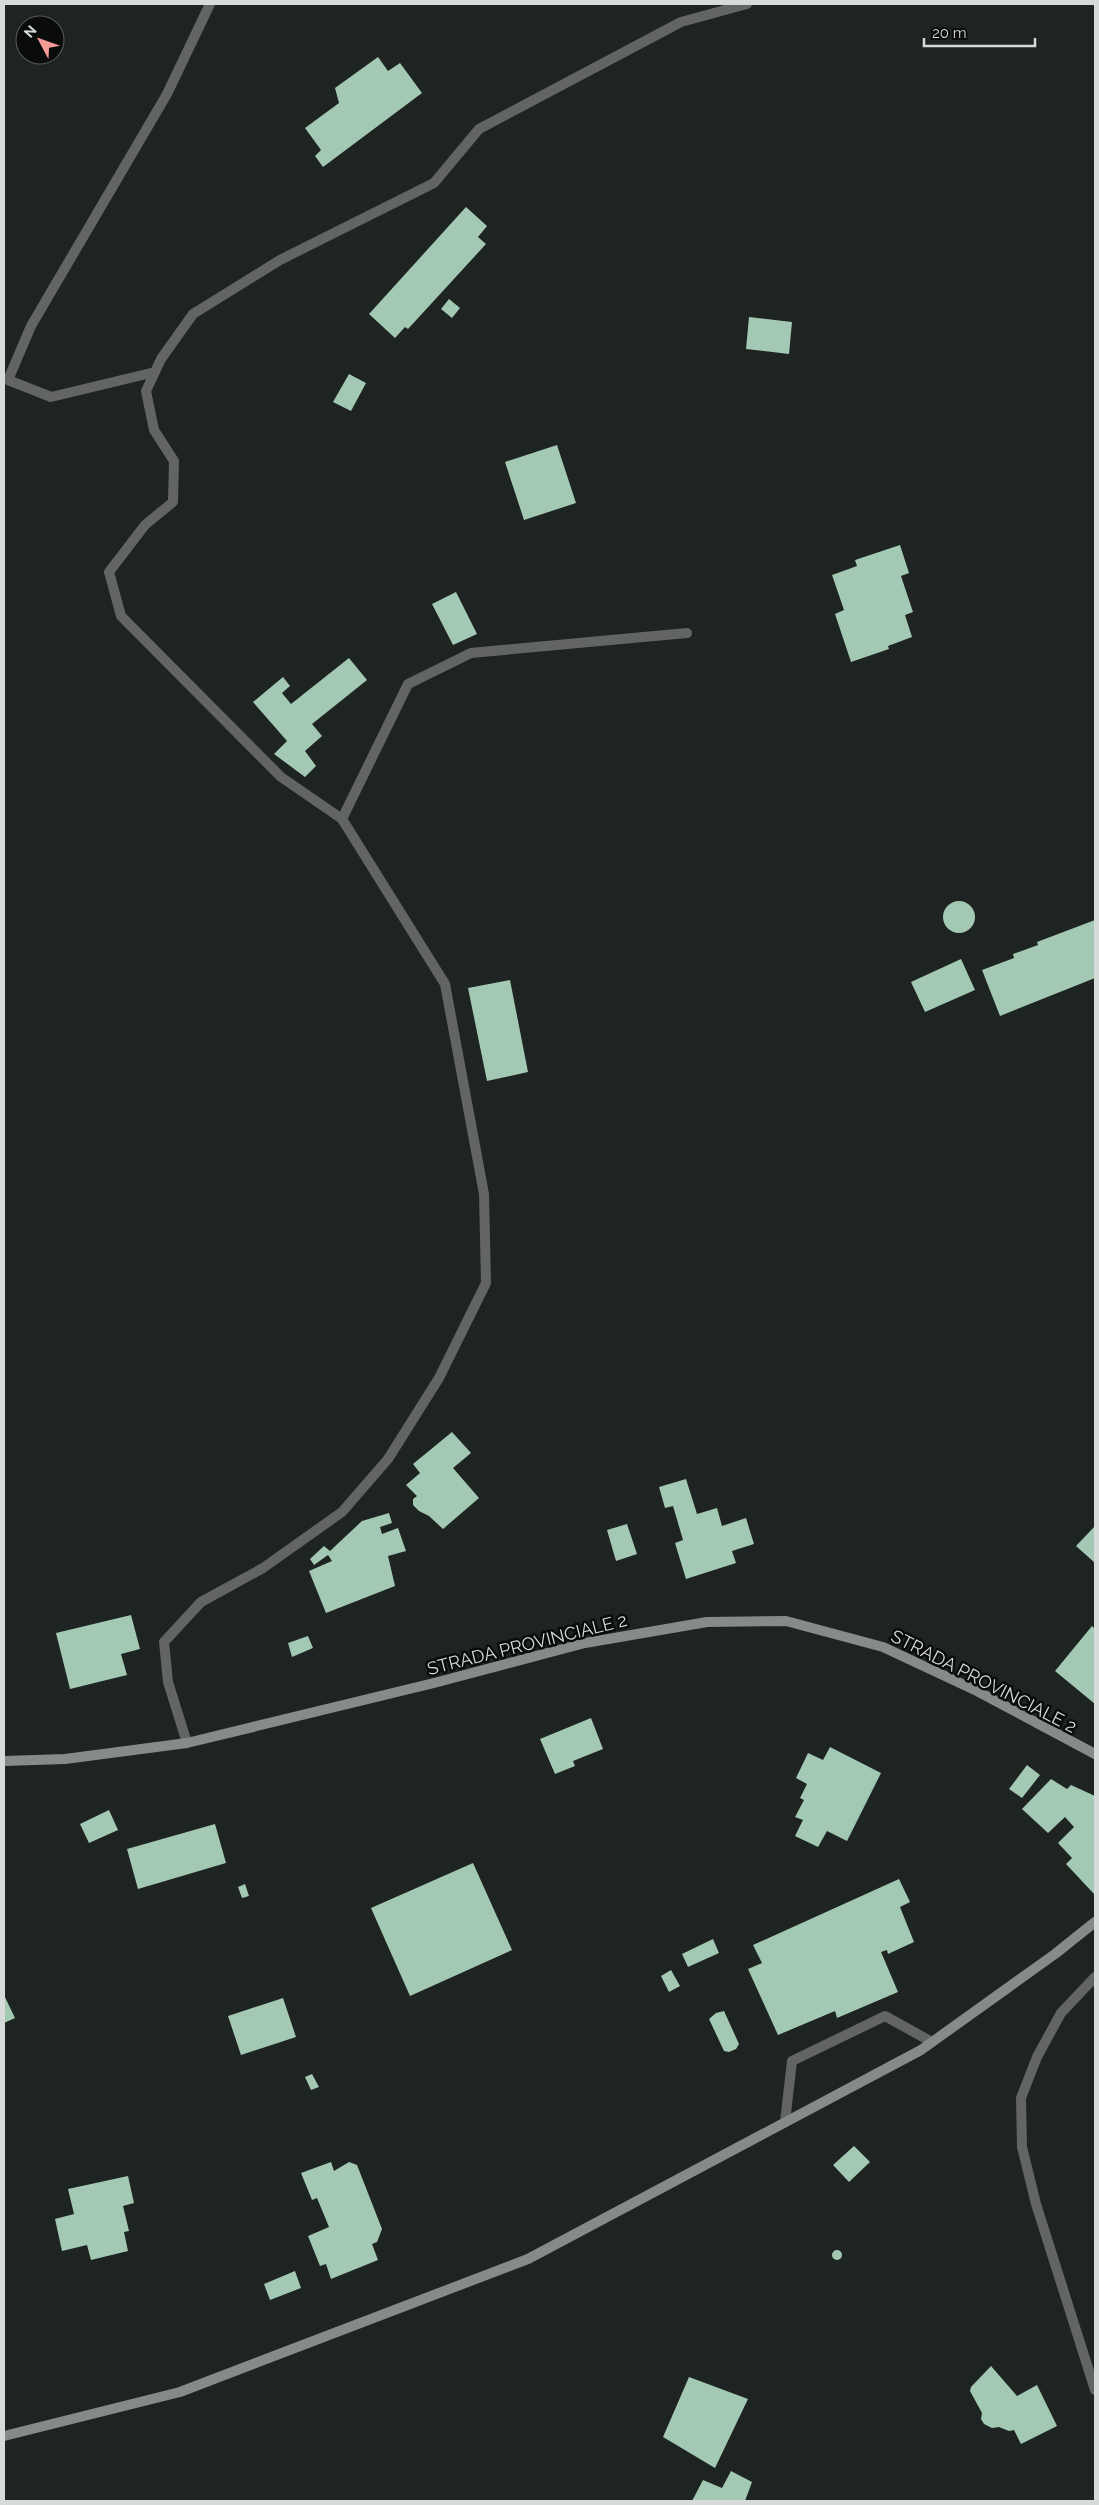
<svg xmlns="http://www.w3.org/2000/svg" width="1099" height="2505" font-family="Raleway,sans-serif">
<rect width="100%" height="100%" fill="#1e2421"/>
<path fill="#a3c9b4" d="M378,57L388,71L400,63L422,93L323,167L315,156L321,150L305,128L339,103L335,88Z
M466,207L487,226L478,237L486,244L408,329L405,327L395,338L369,314Z
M449,299L460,308L452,318L441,309Z
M749,317L792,322L789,354L746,349Z
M349,374L366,383L351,411L333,402Z
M557,445L576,503L524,520L505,462Z
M900,545L909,573L901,576L913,612L905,615L912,637L888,646L889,649L851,662L835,614L844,610L832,575L857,566L855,560Z
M456,592L477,634L453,645L432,604Z
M349,658L367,680L312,724L322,736L305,751L316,766L305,777L274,754L287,741L253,702L283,677L290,686L282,693L291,704Z
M943 917a16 16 0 1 1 32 0a16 16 0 1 1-32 0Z
M1095,920V978L1000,1016L982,970L1014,958L1013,954L1038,945L1037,942Z
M961,959L975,990L925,1012L911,982Z
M510,980L528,1072L487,1081L468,988Z
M452,1432L471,1453L453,1468L479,1498L443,1529L429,1516L419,1511L413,1505V1499L417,1496L406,1485L420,1473L413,1464Z
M686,1479L697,1514L717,1508L722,1526L746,1518L754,1544L732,1551L736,1563L686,1579L675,1543L683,1540L673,1506L665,1508L659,1487Z
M389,1513L392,1523L380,1527L382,1534L398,1528L406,1551L388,1556L395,1586L326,1613L309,1571L332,1561L328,1555L314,1565L310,1559L324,1546L330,1551L362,1521Z
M627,1524L637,1554L616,1561L607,1530Z
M1095,1526V1563L1076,1546Z
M131,1615L140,1649L121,1654L127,1675L70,1689L56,1633Z
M1092,1626L1095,1629V1704L1055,1671Z
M308,1636L313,1648L292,1657L288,1643Z
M591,1718L603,1749L573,1761L575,1766L555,1774L540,1739Z
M830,1747L881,1773L847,1841L827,1831L818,1847L795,1836L803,1820L795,1817L804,1800L800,1798L807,1784L796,1778L808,1753L823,1760Z
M1027,1765L1040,1775L1022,1798L1009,1789Z
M1051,1779L1067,1789L1071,1785L1095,1796V1895L1066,1864L1072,1858L1058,1843L1074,1827L1065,1817L1048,1833L1022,1809Z
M109,1810L118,1830L89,1843L80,1824Z
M215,1824L226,1863L138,1889L127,1849Z
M473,1863L512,1950L410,1996L371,1908Z
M899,1879L910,1902L900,1907L914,1942L888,1954L887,1950L881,1952L898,1992L837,2018L835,2011L778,2035L748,1969L762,1963L753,1945Z
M245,1884L249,1896L242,1898L238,1887Z
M713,1939L719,1953L688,1967L682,1954Z
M671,1970L680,1986L669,1992L661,1976Z
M4,1995L15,2018L4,2023Z
M283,1998L296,2037L241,2055L228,2016Z
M724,2011L739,2044L736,2049L729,2052L724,2051L709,2019L716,2013Z
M312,2074L319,2087L311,2090L305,2077Z
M854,2146L870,2162L849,2182L833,2165Z
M331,2162L334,2171L349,2162L357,2165L382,2229L377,2242L372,2244L378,2260L331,2279L326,2264L320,2266L308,2236L329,2227L317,2198L312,2200L301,2173Z
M128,2176L134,2203L123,2206L129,2231L124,2232L128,2251L91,2260L87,2245L62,2251L55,2219L74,2214L68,2189Z
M832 2255a5 5 0 1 1 10 0a5 5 0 1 1-10 0Z
M295,2271L301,2288L270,2300L264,2284Z
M991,2366L1017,2396L1037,2385L1057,2426L1021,2444L1014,2430L1009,2431L999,2427L992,2428L984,2424L981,2419L982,2413L970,2391L971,2387Z
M689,2377L748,2399L715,2468L663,2437Z
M731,2471L752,2482L745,2501H692L703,2480L722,2488Z"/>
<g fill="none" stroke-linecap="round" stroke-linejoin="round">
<path stroke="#626563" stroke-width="10" d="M785,2122L792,2061L885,2016L932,2042"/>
<path stroke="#626563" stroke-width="10" d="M155,372L51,397L8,380L31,326L167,94L210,4
M342,819L408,684L471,653L687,633
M187,1743L168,1682L164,1642L201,1602L263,1568L342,1512L388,1459L439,1378L486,1283L484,1194L445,984L342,819L281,777L121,616L109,572L145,525L173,502L174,461L154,430L146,391L161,359L193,314L280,260L434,183L479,129L681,22L747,4
M1095,1977L1061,2013L1037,2057L1021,2098L1022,2147L1036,2204L1095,2390"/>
<path stroke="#868b88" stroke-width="10" d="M4,1761L65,1759L187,1743L434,1683L585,1643L707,1622L786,1621L883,1647L977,1691L1095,1754
M4,2436L180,2392L528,2259L921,2050L1055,1954L1095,1922"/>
</g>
<g text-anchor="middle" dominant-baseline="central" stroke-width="5" stroke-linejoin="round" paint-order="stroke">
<g font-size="18" fill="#d6dad8" stroke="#0a0c0b">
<text transform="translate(527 1644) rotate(-14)">STRADA PROVINCIALE 2</text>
<text transform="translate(984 1681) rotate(27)">STRADA PROVINCIALE 2</text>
</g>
</g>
<rect width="1099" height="2505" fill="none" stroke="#d6dad8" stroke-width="10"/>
<g transform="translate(40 40) rotate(311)"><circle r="24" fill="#0a0c0b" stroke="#5c5e5d"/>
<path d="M0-4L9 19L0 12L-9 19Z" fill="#f59c96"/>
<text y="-8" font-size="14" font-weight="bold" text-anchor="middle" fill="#d6dad8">N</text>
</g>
<path d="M924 38v8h111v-8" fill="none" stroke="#d6dad8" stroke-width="2.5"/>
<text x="932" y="38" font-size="15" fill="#d6dad8" stroke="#0a0c0b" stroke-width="4" paint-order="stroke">20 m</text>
</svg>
